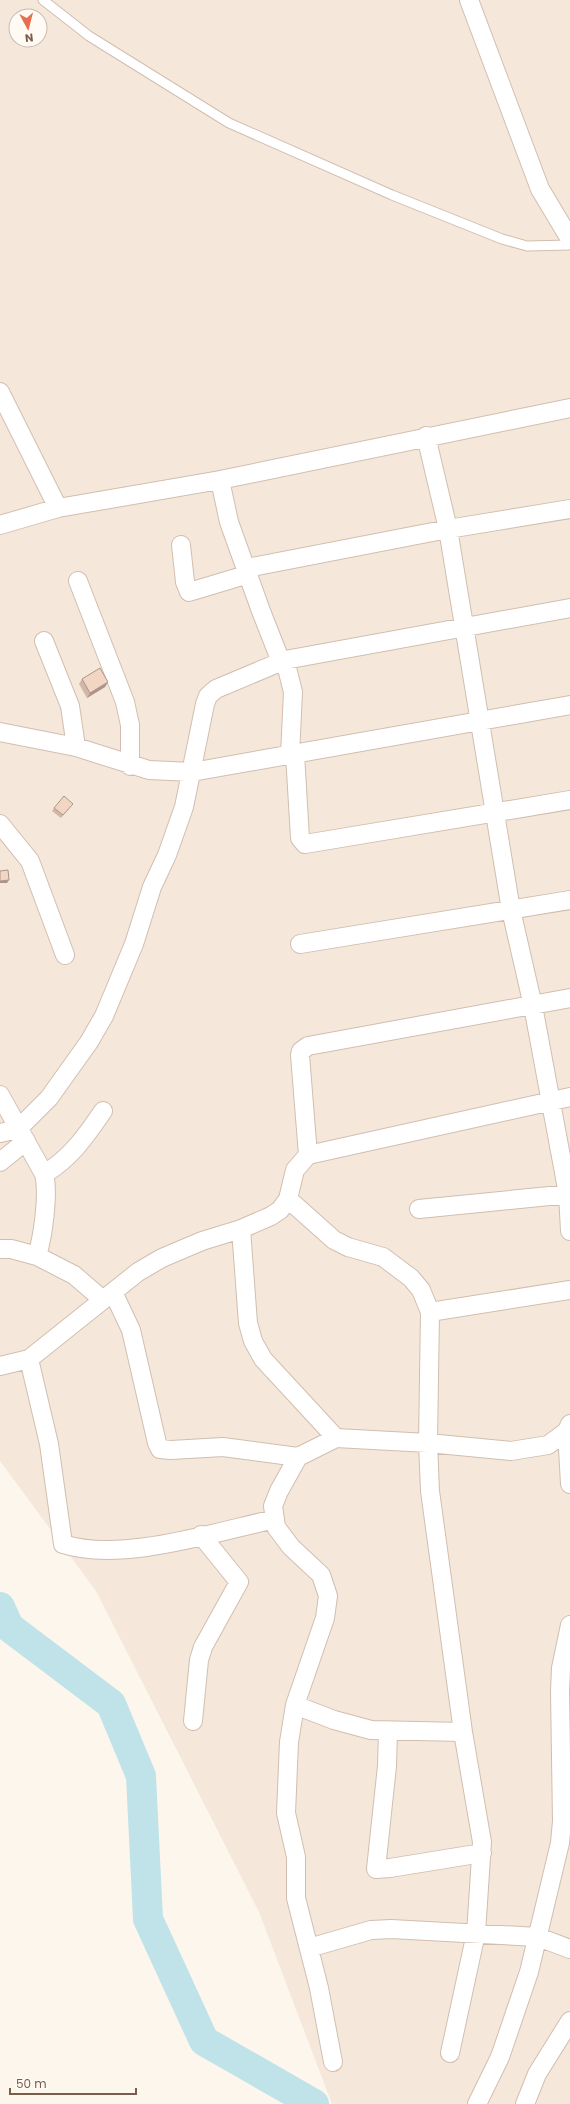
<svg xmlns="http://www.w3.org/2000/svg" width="570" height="2104" font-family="Poppins,sans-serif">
<rect width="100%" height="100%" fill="#fdf6ec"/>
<path fill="#f5e8da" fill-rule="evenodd" d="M0,0H570V2104H332L259,1912L96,1591L0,1461ZM16,16H40V40H16Z"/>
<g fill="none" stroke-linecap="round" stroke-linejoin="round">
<path stroke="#bfe3e8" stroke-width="30" d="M0,1607L9,1627L111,1704L141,1776L148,1919L204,2041L314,2104"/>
<g stroke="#d1beb0" stroke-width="11">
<path id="lane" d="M43,0L89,36L229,123L392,195L502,239L527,246L570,245"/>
</g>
<g stroke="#d1beb0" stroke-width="20">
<path id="street" d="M469,0L540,189L570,239
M0,392L58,508
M426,436L448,529L511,910L533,1006L568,1194L570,1231
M220,480L229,522L261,611L281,662
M0,525L58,508L220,480L570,408
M181,545L185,582L189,592L249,574
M247,568L448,529L570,509
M78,581L125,702L130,725V766
M44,641L70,706L76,747
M285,660L293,692L290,755
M0,732L76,747L149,770L192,772L570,705
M295,754L300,838L305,844L570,800
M0,824L30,861L65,955
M300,944L570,900
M0,1095L44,1174C49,1194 43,1236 37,1256L74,1275L103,1300
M0,1133L18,1129L49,1098L89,1042L104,1016L134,944L152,887L167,855L184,807L205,704L208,696L216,689L285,660L570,608
M308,1155L300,1055L301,1051L308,1046L570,998
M0,1162L26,1141
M44,1174C70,1159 86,1136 103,1111
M288,1199L334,1240L348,1247L383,1257L411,1278L421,1290L430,1312L428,1443L430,1491L463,1732L482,1842L476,1933L450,2053
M419,1209L570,1194
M241,1229L248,1323L253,1341L263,1359L336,1438
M0,1249H11L37,1256
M113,1292L131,1330L157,1443L160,1449L171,1450L223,1447L298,1457
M430,1312L570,1290
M29,1359L49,1444L63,1544C121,1563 215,1532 275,1519
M0,1366L29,1359L138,1272L162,1258L202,1241L241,1229L271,1216L280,1210L288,1199L295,1170L308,1155L570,1097
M570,1424L567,1431L570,1484
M295,1705L334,1720L371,1730L463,1732
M193,1721L199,1660L203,1647L239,1582L201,1535
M388,1731L387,1766L376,1869L390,1868L482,1853
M309,1948L371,1930L391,1929L538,1937L570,1949
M333,2062L319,1988L296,1898V1857L286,1813L289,1742L295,1705L325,1618L328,1596L321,1575L291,1547L276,1527L273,1506L279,1491L298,1457L336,1438L428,1443L511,1451L548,1445L567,1431
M477,2104L500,2057L529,1972L560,1843L562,1821L560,1691L561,1668L570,1625
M525,2104L537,2074L570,2021"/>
</g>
<use href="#lane" stroke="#fff" stroke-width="9"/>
<use href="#street" stroke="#fff" stroke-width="18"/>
</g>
<path fill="#d1b7a8" d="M82,679L108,682L105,687L87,698L79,684Z
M71,806L61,818L52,811L54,808Z"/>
<path fill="#aa9588" d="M108,682L105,687L87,698L90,693Z
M9,880L7,883H0V881Z"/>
<path fill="#f3d5c3" stroke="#aa9588" d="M100,668L108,682L90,693L82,679Z
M64,796L73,804L63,815L54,808Z
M8,870L9,880L0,881V871Z"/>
<g transform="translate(28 28) rotate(173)"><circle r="19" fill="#fffaf3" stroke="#cabbb1"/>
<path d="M0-3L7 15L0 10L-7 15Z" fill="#e76f51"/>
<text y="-6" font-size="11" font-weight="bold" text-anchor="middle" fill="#7a5c4d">N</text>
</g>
<path d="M10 2088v6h126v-6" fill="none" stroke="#7a5c4d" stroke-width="2"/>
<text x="16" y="2088" font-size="12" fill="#7a5c4d" stroke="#fffaf3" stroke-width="3" paint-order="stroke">50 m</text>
</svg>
